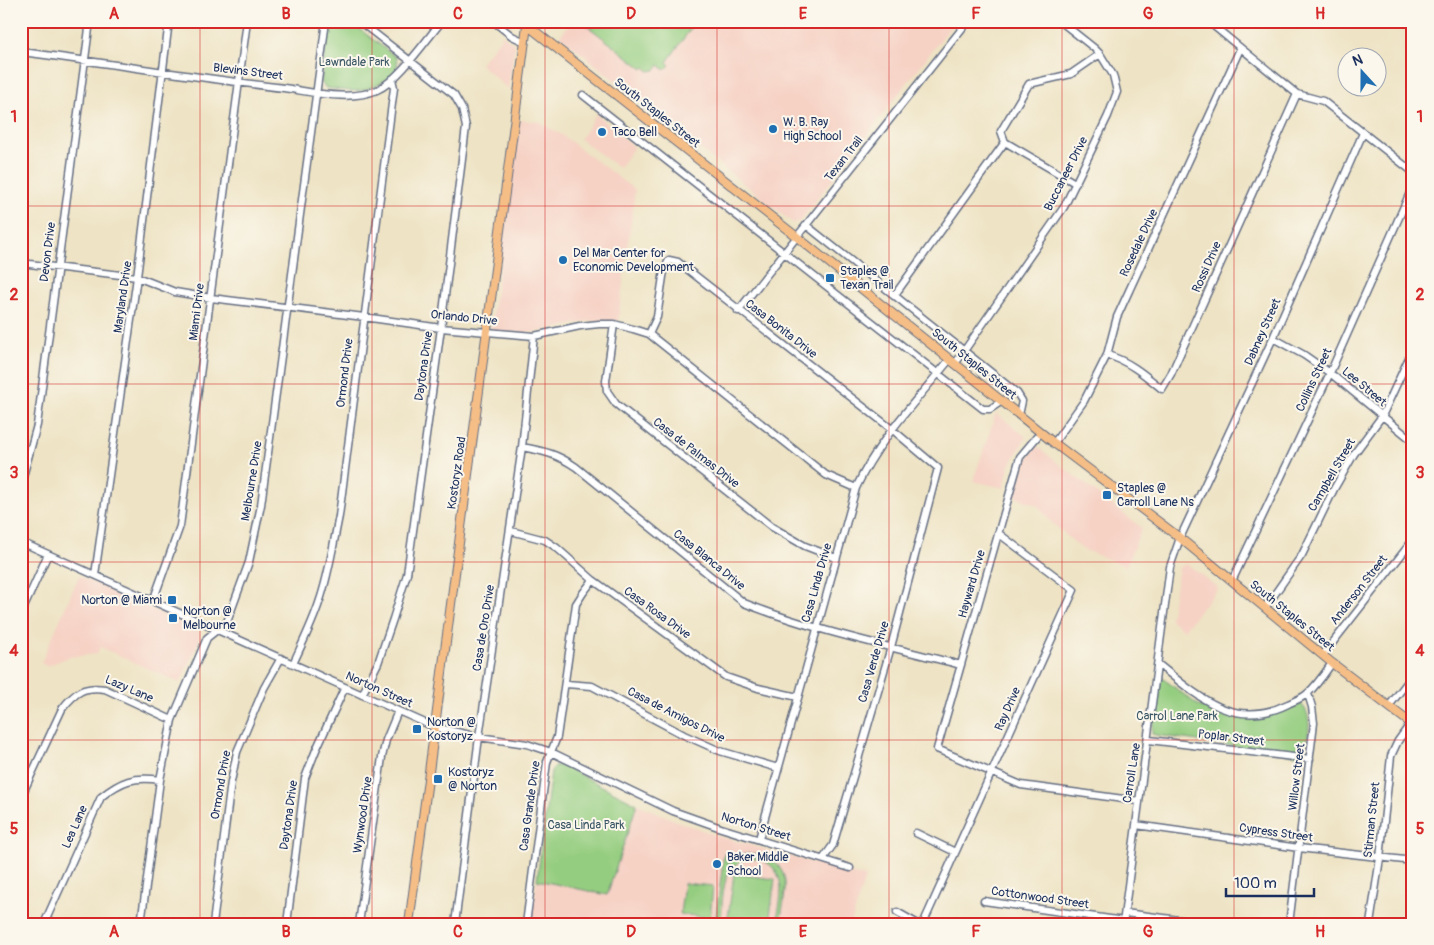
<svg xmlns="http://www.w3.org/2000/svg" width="1434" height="945" font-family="Pangolin,sans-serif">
<rect width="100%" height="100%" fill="#fbf7ec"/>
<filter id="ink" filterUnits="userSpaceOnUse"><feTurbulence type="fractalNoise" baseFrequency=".02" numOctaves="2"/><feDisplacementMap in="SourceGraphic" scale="10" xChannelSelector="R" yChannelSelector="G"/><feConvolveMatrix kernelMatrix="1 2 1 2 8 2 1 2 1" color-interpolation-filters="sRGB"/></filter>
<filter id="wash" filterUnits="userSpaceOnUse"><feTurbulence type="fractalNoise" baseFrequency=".0096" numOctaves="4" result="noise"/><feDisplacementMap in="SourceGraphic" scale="20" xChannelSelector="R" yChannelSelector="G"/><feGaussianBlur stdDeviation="1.12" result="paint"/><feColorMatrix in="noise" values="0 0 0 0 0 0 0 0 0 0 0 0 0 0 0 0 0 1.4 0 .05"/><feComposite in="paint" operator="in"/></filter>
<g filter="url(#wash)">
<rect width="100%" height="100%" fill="#eee3c4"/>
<path fill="#f6d2c5" d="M572,21H955L800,221L793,223L560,36Z
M503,35L515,45L508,89L480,64Z
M596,114L634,147L619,168L580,139Z
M523,120L539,122L562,135L635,190L618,321H589L537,332L520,333L495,331L491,328L519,122Z
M996,413L1026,437L1009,467L1004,488L973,481Z
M1036,446L1142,528L1126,566L1082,549L1051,522L1038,506L1014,496L1024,464Z
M1187,564L1218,588L1184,630L1170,619L1179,567Z
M79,576L196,629L200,633V638L180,683L100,647L97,654L69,657L47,666L41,663Z
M637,804L679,822L721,837L865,877L851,924H531L537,880L607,895Z"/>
<path fill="#95cd80" stroke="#587e6f" d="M331,21H349L396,57C397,61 398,65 396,69C390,81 367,91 354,91C345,91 335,89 326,88L321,82L329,24Z
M581,21H696L667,62L670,65L665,70L659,65L655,70L649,71L645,67L643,69Z
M1161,677L1199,706L1222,714L1249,719L1272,714L1301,704C1314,716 1308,738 1304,753L1297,755L1156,735L1152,734V731L1159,678Z
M561,765L637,804L607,895L537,880L551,771L555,766Z
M724,854L729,855L728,865C731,862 735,858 740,856C758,848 782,860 785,881C786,894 782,910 780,924H776C778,910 784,891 779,878C771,854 739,852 728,874C722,886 722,910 720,924H715Z
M734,874L775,879L769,924H727Z
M684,883L713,886L710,918L680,914Z"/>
</g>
<g filter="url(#ink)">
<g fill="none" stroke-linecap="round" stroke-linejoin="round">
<g stroke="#656e82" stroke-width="9">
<path id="minor" d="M359,21L454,95L462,109L466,127L441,328L407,574L393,619L378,663L362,695
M493,21L512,36L525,42
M1205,21L1210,23L1297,94L1323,101L1413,172
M21,52C109,63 196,78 284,88C313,92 350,102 377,90C399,80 426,40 442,21
M583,95L983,409H990L1002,401
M1005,142L1075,183
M806,225L1017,393L1022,401L1019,415
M21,263L137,277L175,292L211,298L364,317L441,328L534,336L580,326L599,324H614L633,329L649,334L826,475L856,488
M894,296L1005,142L1001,131L1029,84L1071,74L1100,54
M738,311L968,21
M614,324L606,381L607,391L616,404L772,527L805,546L836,558
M649,334L657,317L664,270L669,260L678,262L893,430L938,468L891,647L833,845L823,859
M1273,338L1304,355L1330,373L1413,441
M1107,355C1129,361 1145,375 1162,389L1171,374L1297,94
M955,364L1064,207L1108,116L1117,92L1113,75L1100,54L1094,48L1060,21
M1041,432L1020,457L937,749L1021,785L1138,801
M1054,443L1084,401L1107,355L1117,317L1240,49
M522,447C544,451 557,454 576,467L744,603C814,631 888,646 961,665
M21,484L37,425L90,21
M511,531L545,540L557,548L593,580L726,677L758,688L798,697
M21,542L434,727L479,737L527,744L551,752L673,811L721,828L850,868
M95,575L137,277L169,21
M1232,581L1330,373L1413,186
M153,601L180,526L247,21
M1265,608L1302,555L1334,489L1354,454L1382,416L1413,349
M21,614L48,554
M1323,655L1413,540
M293,664C302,644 312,624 319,603C329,575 333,545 339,516L394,88L392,79
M1158,664C1197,696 1234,731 1288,704C1294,701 1303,698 1308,693C1317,685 1325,673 1332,663
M566,684L592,686L684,735L720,751L778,768
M1389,706L1413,675
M1149,740L1310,759
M21,797L62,709C75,692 84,686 105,689L172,720
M1136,825L1299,848L1413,861
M916,833L955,852
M759,839L856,488C878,440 917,400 950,359
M984,901L1124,921
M897,912L918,924
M1125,913L1210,924
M44,924L101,797C121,781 134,776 160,780
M141,924L160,780L172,720L207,638L227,622L249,562L261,505L326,21
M213,924L231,782L237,752L264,688L281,658
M287,924L305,778L316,750L345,687
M359,924L382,757L386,740L398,711
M455,924L479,737L522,447L534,336
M526,924L547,762L557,737L576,604L583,593L593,580
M923,924L1074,590L998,533
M1123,924L1170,567L1180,538L1273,338L1363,133
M1289,924L1314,723L1312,707L1308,694
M1370,924L1380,858L1391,756L1398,741L1411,723"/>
</g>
<g stroke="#656e82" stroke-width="10">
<path id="major" d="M522,21L797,237L1054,443L1180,538L1332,663L1413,725
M409,924L527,25"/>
</g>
<use href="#minor" stroke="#fff" stroke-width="6"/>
<use href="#major" stroke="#f6be87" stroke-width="8"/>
</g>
</g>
<path fill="none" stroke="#d62828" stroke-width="1" stroke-opacity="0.55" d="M200,21V924M372,21V924M545,21V924M717,21V924M889,21V924M1062,21V924M1234,21V924M21,206H1413M21,384H1413M21,562H1413M21,740H1413"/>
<g fill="#1f6fb2" stroke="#fbf7ec" stroke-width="2">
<circle cx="773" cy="129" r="5"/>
<circle cx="602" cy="132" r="5"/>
<circle cx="563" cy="260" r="5"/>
<rect x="825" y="273" width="10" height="10" rx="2.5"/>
<rect x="1102" y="490" width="10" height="10" rx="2.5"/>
<rect x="167" y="595" width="10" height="10" rx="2.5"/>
<rect x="168" y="613" width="10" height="10" rx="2.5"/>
<rect x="412" y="724" width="10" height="10" rx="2.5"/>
<rect x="433" y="774" width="10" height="10" rx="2.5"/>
<circle cx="717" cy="864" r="5"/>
</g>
<g text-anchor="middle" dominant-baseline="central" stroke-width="4" stroke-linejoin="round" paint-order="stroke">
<g font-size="12" fill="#3a5666" stroke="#fbf7ec">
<text x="354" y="62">Lawndale Park</text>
<text x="1177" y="716">Carrol Lane Park</text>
<text x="586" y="825">Casa Linda Park</text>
</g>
<g font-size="12" fill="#1b2f5e" stroke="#fbf7ec">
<text transform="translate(248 72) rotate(7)">Blevins Street</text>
<text transform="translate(657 113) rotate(38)">South Staples Street</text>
<text transform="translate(844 159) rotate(-52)">Texan Trail</text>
<text transform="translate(1066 174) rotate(-63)">Buccaneer Drive</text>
<text transform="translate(1139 243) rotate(-65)">Rosedale Drive</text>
<text transform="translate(48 252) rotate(-83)">Devon Drive</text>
<text transform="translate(1207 267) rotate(-66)">Rossi Drive</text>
<text transform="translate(123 297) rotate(-82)">Maryland Drive</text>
<text transform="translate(197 312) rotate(-83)">Miami Drive</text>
<text transform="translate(464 318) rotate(6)">Orlando Drive</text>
<text transform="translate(781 329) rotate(38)">Casa Bonita Drive</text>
<text transform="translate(1263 332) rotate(-66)">Dabney Street</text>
<text transform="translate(974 364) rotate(39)">South Staples Street</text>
<text transform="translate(424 366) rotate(-82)">Daytona Drive</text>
<text transform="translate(345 373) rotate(-83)">Ormond Drive</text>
<text transform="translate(1314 380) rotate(-65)">Collins Street</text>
<text transform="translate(1364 387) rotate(40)">Lee Street</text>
<text transform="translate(696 453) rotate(38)">Casa de Palmas Drive</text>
<text transform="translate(457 473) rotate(-82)">Kostoryz Road</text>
<text transform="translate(1332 475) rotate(-60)">Campbell Street</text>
<text transform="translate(252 481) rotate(-81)">Melbourne Drive</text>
<text transform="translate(709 560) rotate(39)">Casa Blanca Drive</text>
<text transform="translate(817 583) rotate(-74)">Casa Linda Drive</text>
<text transform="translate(972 584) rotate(-74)">Hayward Drive</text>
<text transform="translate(1359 590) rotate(-52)">Anderson Street</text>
<text transform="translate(657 613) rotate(36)">Casa Rosa Drive</text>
<text transform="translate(1292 616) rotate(39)">South Staples Street</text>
<text transform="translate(484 628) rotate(-81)">Casa de Oro Drive</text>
<text transform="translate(874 662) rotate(-74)">Casa Verde Drive</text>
<text transform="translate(129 689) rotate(23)">Lazy Lane</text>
<text transform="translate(379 690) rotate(24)">Norton Street</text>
<text transform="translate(1008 709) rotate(-66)">Ray Drive</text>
<text transform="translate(676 715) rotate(27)">Casa de Amigos Drive</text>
<text transform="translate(1231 738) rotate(7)">Poplar Street</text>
<text transform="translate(1132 773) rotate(-81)">Carroll Lane</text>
<text transform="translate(1297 777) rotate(-83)">Willow Street</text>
<text transform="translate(221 785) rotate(-80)">Ormond Drive</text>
<text transform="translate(530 806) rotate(-82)">Casa Grande Drive</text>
<text transform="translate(289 815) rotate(-82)">Daytona Drive</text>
<text transform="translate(363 815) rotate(-82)">Wynwood Drive</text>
<text transform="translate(1372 820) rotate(-84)">Stirman Street</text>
<text transform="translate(75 827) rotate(-66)">Lea Lane</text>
<text transform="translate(756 827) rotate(17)">Norton Street</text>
<text transform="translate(1276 833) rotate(8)">Cypress Street</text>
<text transform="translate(1040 898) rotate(8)">Cottonwood Street</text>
</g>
<g font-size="12" fill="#1b2f5e" stroke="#fbf7ec" text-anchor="start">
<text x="783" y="122">W. B. Ray<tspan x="783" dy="14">High School</tspan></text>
<text x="612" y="132">Taco Bell</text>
<text x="573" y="253">Del Mar Center for<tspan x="573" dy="14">Economic Development</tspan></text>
<text x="840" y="271">Staples @<tspan x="840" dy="14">Texan Trail</tspan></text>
<text x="1117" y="488">Staples @<tspan x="1117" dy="14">Carroll Lane Ns</tspan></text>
<text x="162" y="600" text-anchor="end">Norton @ Miami</text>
<text x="183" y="611">Norton @<tspan x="183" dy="14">Melbourne</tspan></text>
<text x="427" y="722">Norton @<tspan x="427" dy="14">Kostoryz</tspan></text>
<text x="448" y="772">Kostoryz<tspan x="448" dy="14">@ Norton</tspan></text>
<text x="727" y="857">Baker Middle<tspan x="727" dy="14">School</tspan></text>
</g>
</g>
<rect width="1434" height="945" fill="none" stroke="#fbf7ec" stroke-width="55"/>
<g transform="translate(1362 72) rotate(339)"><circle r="24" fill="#fbf7ec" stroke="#a1a7b3"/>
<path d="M0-4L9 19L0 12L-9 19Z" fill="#1f6fb2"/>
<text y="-8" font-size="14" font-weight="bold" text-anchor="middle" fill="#1b2f5e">N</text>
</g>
<path d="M1226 888v8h88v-8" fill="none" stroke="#1b2f5e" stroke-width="2.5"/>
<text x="1234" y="888" font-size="15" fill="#1b2f5e" stroke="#fbf7ec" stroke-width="4" paint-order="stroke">100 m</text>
<rect x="28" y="28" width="1378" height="890" fill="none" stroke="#d62828" stroke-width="2"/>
<g font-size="16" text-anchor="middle" font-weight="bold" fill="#d62828">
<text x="114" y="19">A</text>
<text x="286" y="19">B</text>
<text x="458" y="19">C</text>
<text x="631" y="19">D</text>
<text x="803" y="19">E</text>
<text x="976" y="19">F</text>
<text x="1148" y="19">G</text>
<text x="1320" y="19">H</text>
<text x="14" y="122">1</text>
<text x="1420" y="122">1</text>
<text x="14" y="300">2</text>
<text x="1420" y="300">2</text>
<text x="14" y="478">3</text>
<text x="1420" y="478">3</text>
<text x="14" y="656">4</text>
<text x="1420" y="656">4</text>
<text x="14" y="834">5</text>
<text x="1420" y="834">5</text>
<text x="114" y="937">A</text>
<text x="286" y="937">B</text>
<text x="458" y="937">C</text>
<text x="631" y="937">D</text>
<text x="803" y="937">E</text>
<text x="976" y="937">F</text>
<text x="1148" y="937">G</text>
<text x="1320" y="937">H</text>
</g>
</svg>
